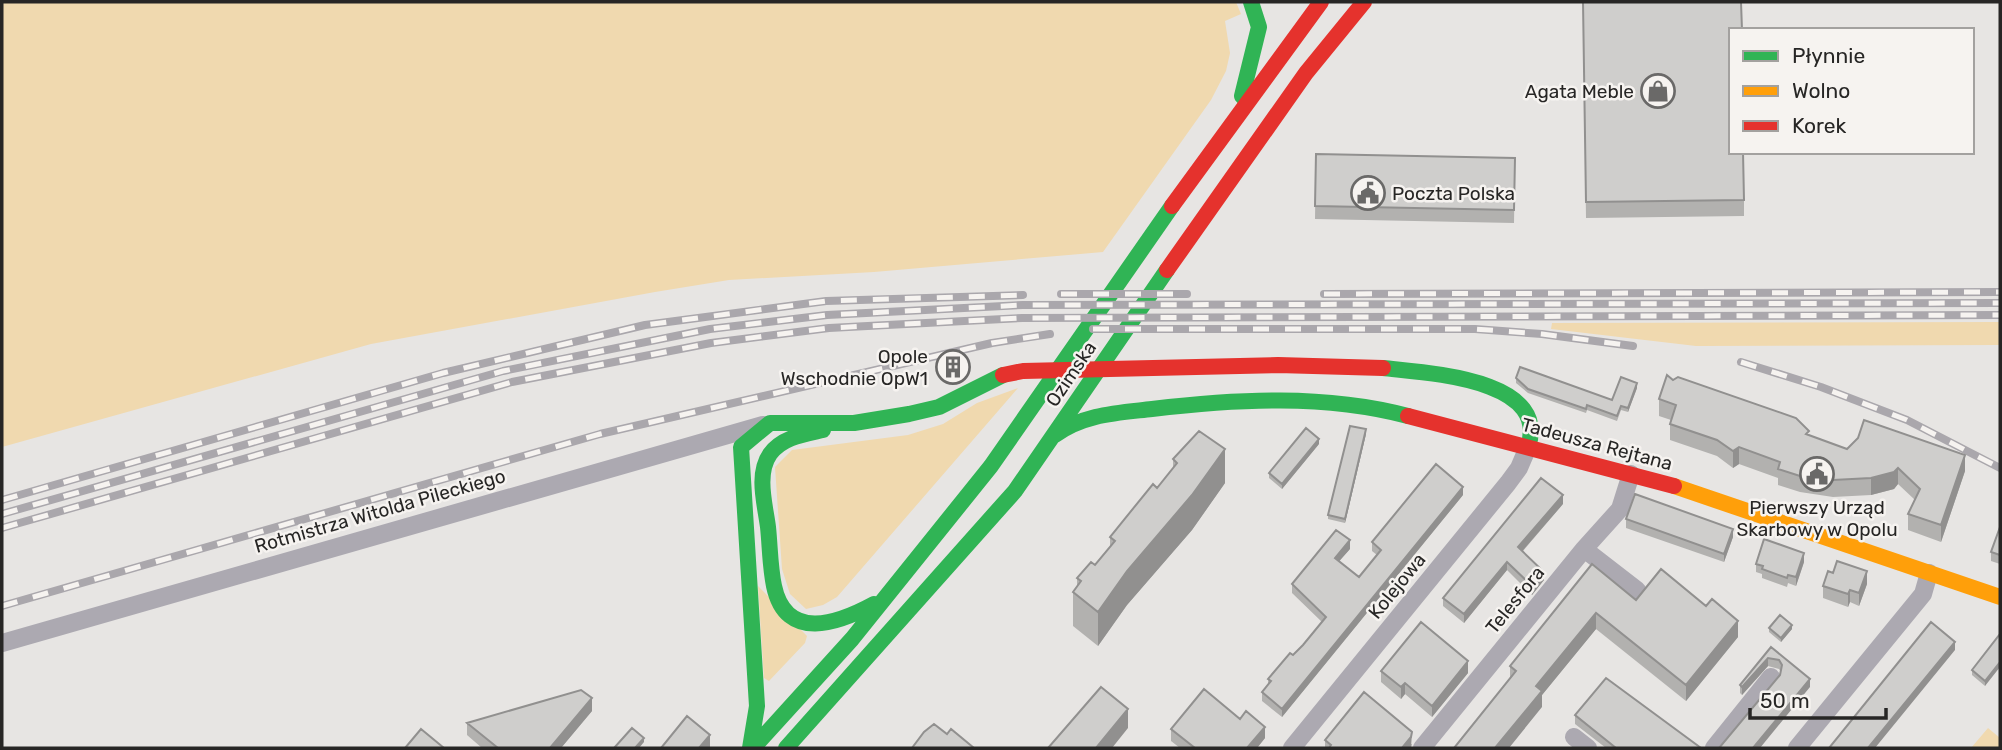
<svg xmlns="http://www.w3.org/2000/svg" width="2002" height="750" font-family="Rubik,sans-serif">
<rect width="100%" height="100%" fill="#e7e5e3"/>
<path fill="#f0d9af" d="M2,2H1236L1241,14L1225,21L1230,53L1226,71L1211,100L1103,252L874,272L729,280L655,292L371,344L2,447Z
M2000,322V345L1696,346L1551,329L1552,323Z
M1018,388L837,597L823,605L806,609L790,594L782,569L775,467L792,450L908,435L943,424L977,403Z
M758,586L807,636L805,643L769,681L764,678Z
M1988,728L2000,738V748H1971Z"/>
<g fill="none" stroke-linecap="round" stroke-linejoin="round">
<path stroke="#aca9b1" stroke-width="18" d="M1584,549L1637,590
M2,643L763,425
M1574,737L1588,748
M1292,748L1508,483L1519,468L1528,447
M1422,748L1584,549L1620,509L1631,474
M1714,748L1771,677
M1797,748L1923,594L1929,573"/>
<path stroke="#30b455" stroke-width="16" d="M1242,96L1259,27L1251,2
M1383,368C1425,373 1551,378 1528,447
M823,430C805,434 782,437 770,454C756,474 765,504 768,527C770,546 770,567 774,586C786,643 839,623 874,604
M1055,435C1084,414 1117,413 1152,409C1236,399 1325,394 1408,416
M750,748L757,706L741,447L770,423H854L909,414L939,407L1003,375
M753,748L852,639L991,466L1172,206
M786,748L1015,491L1167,270"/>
<path stroke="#ff9f0a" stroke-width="16" d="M1674,486L2000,597"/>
<path stroke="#e5322d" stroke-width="16" d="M1172,206L1321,2
M1167,270L1306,73L1364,2
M1003,375L1023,371L1278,365L1383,368
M1408,416L1674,486"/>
<g stroke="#aaa7ac" stroke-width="8">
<path id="rail" d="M1061,294H1187
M1324,294L2000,292
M1093,329H1475L1542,334L1633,346
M1741,362L1821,387L1907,420L2000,468
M2,500L443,373L645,325L826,301L1023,295
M2,514L503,371L710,329L827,315L1023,305L2000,303
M2,528L512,382L711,343L829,328L1022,318L2000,315
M2,606L600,434L992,343L1050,334"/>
</g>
<use href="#rail" stroke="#f6f3f0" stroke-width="5" stroke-dasharray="16" stroke-linecap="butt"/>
</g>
<path fill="#b2b1af" d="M1583,2L1744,200V216L1586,218Z
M1316,154L1515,158L1514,223L1315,219Z
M1516,378L1612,400L1637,388L1628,412L1621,410L1617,421L1587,410L1586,413L1528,393L1516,383Z
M1673,380L1809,435L1847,449L1965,471L1941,542L1908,530V514L1915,500L1898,484L1894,489L1871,495L1833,497L1800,492L1778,485V478L1739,464L1733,468L1717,456L1670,440V424L1671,420L1659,416V399Z
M1366,434L1345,523L1328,519V515Z
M1319,444L1282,489L1269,478V473Z
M1173,459L1225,483L1192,530L1127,605L1098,646L1073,626V592L1077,586V578L1095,565L1110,547V537L1157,488L1173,468Z
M1463,495L1282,717L1262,701V692L1268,685V679L1303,645L1322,622L1292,593V584L1350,549L1339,561L1359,577L1377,555L1372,551V542Z
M1563,504L1523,551L1544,580L1532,595L1507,570L1464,623L1443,606V598Z
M1626,519L1733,537L1724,562L1626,528Z
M2000,527V564L1991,561V552Z
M1804,562L1796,586L1788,583L1787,587L1762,578V574L1756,572V564Z
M1592,564L1636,600L1738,637L1686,701L1596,629L1542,695V707L1510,679V666Z
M1867,584L1859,606L1850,602L1848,607L1823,598V586Z
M1769,628L1792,629L1781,642L1769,632Z
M2000,634L1985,686L1972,675V670Z
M1771,647L1810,687L1780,675L1781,672L1779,669L1768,666L1742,695L1740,693V685Z
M1381,671L1468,673L1432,717L1405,694L1401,699L1381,682Z
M592,711L561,748H482L467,735V723Z
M1575,715L1701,748H1606L1575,724Z
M1240,719L1265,738L1257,748H1180L1171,741V729Z
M1325,740L1412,744L1411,748H1325Z"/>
<path fill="#91908f" d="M1637,383V388L1628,412V408Z
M1366,429V434L1345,523V519Z
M1319,439V444L1282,489V484Z
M1739,447V464L1733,468V451Z
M1225,449V483L1192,530L1127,605L1098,646V612L1127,571Z
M1965,455V471L1941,542V525Z
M1898,468V484L1894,489L1871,495V478Z
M1463,487V495L1282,717V709Z
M1563,495V504L1518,556V547Z
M1733,529V537L1724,562V554Z
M1350,540V549L1335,566V558Z
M1804,553V562L1796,586V577Z
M1507,562V570L1464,623V614Z
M1867,571V584L1859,606V593Z
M1544,572V580L1532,595V586Z
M1850,590V602L1848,607V594Z
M1596,613V629L1542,695V707L1509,748H1495L1536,686Z
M1738,621V637L1686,701V685Z
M1792,625V629L1781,642V638Z
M1955,642V650L1875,748H1868Z
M1768,658V666L1742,695V687Z
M1468,661V673L1432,717V706Z
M2000,662V667L1985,686V681Z
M1810,679V687L1760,748H1753Z
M1405,683V694L1401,699V687Z
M592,698V711L561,748H550Z
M1128,709V728L1112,748H1096Z
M1265,727V738L1257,748H1247Z
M1412,732L1411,748H1402Z
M710,735V748H699Z
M644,738V742L639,748H635Z"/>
<path fill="#cfcecc" stroke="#91908f" stroke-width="2" d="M1583,2H1741L1742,30H1731V152H1743L1744,200L1586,202Z
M1316,154L1515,158L1514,210L1315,206Z
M1520,367L1612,400L1621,377L1637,383L1628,408L1621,406L1617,416L1587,405L1586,409L1528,389L1516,378Z
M1667,375L1673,380L1678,377L1796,418L1809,431L1806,434L1847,449L1858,438L1864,420L1965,455L1941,525L1908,514L1920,489L1898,468L1894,472L1871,478L1833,480L1800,476L1778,469L1780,462L1739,447L1733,451L1717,440L1670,424L1676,405L1659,399Z
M1350,426L1366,429L1345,519L1328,515Z
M1306,428L1319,439L1282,484L1269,473Z
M1199,431L1225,449L1192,495L1127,571L1098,612L1073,592L1081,581L1077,578L1091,562L1095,565L1115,541L1110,537L1153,484L1157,488L1177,463L1173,459Z
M1436,464L1463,487L1282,709L1262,692L1271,681L1268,679L1290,653L1293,655L1303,645L1326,617L1292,584L1336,530L1350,540L1335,558L1359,577L1381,550L1372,542Z
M1541,478L1563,495L1518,547L1544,572L1532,586L1507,562L1464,614L1443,598Z
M1635,494L1733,529L1724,554L1626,519Z
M2000,527V555L1991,552Z
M1764,539L1804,553L1796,577L1788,575L1787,578L1762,569L1763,566L1756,564Z
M1837,561L1867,571L1859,593L1850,590L1848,594L1823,586L1828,571L1833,573Z
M1592,564L1636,600L1661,569L1706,606L1712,599L1738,621L1686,685L1596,613L1536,686L1542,691L1495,748H1454L1516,671L1510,666Z
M1780,615L1792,625L1781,638L1769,628Z
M1421,622L1468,661L1432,706L1405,683L1401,687L1381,671Z
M1931,622L1955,642L1868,748H1829Z
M2000,634V662L1985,681L1972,670Z
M1771,647L1810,679L1753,748H1719L1780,675L1782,665L1779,660L1768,658L1742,687L1740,685Z
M1606,678L1701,748H1616L1575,715Z
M1101,687L1128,709L1096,748H1048Z
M1204,689L1240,719L1246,711L1265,727L1247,748H1195L1171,729Z
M581,690L592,698L550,748H498L467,723Z
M1364,692L1412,732L1411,737L1402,748H1329L1331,745L1325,740Z
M687,716L710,735L699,748H661Z
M934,724L947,734L951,729L974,748H912L924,732Z
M632,728L644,738L635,748H614Z
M421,729L444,748H405Z"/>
<defs>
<g id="shop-ring" transform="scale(1.75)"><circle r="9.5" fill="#f6f3f0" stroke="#6a6968" stroke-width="1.5"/><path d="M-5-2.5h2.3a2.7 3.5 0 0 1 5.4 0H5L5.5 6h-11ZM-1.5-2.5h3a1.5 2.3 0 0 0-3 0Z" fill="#6a6968"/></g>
<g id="civic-ring" transform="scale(1.75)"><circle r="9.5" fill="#f6f3f0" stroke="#6a6968" stroke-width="1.5"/><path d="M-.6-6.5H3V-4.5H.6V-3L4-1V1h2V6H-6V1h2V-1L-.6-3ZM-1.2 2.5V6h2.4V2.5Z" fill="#6a6968"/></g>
<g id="building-ring" transform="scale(1.75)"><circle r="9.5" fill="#f6f3f0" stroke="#6a6968" stroke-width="1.5"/><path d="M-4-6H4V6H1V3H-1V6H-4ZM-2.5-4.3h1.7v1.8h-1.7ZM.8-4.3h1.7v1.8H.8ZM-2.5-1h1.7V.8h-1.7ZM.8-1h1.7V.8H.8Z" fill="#6a6968"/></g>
</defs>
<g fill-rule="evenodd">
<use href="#shop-ring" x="1658" y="91"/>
<use href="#civic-ring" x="1368" y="193"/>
<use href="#building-ring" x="953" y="367"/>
<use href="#civic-ring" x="1817" y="474"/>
</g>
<g text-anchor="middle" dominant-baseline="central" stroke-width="5" stroke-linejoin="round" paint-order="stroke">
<g font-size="19" fill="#272625" stroke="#f6f3f0" text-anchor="end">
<text x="1634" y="91">Agata Meble</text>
<text x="1392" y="193" text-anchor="start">Poczta Polska</text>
<text x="928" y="356">Opole<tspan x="928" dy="22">Wschodnie OpW1</tspan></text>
<text x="1817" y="507" text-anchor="middle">Pierwszy Urząd<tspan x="1817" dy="22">Skarbowy w Opolu</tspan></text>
</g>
<g font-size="19" fill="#272625" stroke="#f6f3f0">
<text transform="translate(1071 374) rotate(-56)">Ozimska</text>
<text transform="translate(1597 444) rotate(15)">Tadeusza Rejtana</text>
<text transform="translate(380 511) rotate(-16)">Rotmistrza Witolda Pileckiego</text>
<text transform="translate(1397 586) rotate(-51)">Kolejowa</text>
<text transform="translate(1515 600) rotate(-51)">Telesfora</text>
</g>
</g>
<rect width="2002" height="750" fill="none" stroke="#272625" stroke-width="7"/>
<rect x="1729" y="28" width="245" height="126" fill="#f6f3f0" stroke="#a3a19f" stroke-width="2"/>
<rect x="1743" y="51" width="35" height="10" fill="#30b455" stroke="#a3a19f" stroke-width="2"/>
<text x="1792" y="63" font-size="21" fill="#272625">Płynnie</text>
<rect x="1743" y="86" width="35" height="10" fill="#ff9f0a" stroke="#a3a19f" stroke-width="2"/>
<text x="1792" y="98" font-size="21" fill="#272625">Wolno</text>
<rect x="1743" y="121" width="35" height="10" fill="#e5322d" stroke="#a3a19f" stroke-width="2"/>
<text x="1792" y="133" font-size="21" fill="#272625">Korek</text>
<path d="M1750 708v10h136v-10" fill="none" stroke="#272625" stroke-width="3.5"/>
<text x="1760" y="708" font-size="21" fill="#272625" stroke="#f6f3f0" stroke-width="5" paint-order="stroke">50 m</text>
</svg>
